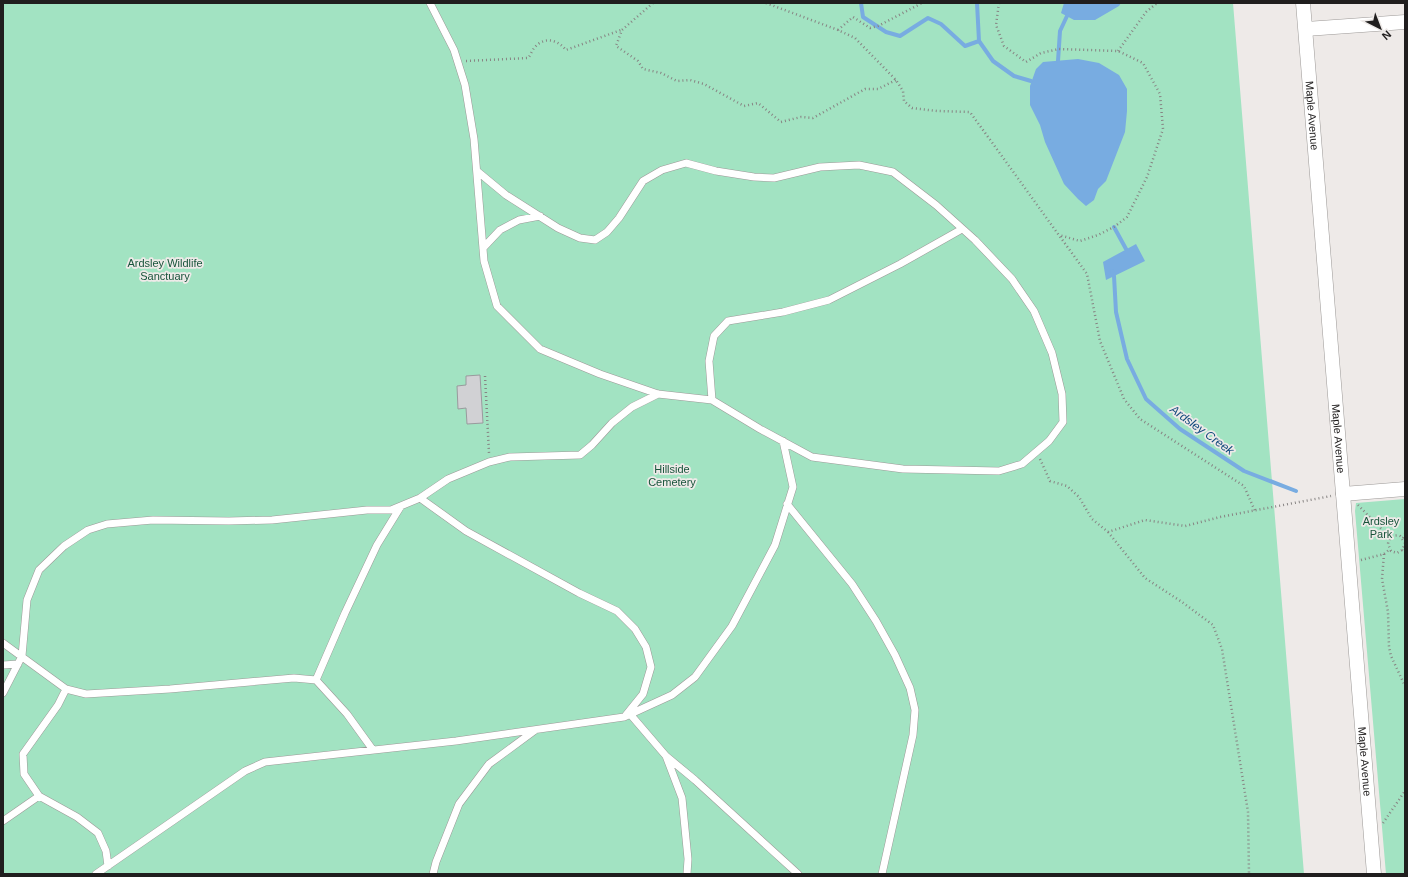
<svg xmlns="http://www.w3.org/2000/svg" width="1408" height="877" font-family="Arial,sans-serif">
<rect width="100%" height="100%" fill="#eeeae8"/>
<path fill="#a2e3c2" d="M3,3H1233L1304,874H3Z
M1405,499V874H1386L1355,511L1356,503Z"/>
<path fill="#78ace1" d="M1064,3H1121L1119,6L1095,20H1074L1061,13Z
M1078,59L1099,63L1119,75L1127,89V111L1125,132L1106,181L1098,189L1094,200L1086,206L1078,199L1064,184L1045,142L1040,125L1030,105V86L1036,69L1043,62Z
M1136,244L1145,261L1106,280L1103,262Z"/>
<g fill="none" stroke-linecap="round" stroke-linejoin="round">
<path stroke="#78ace1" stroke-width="4" d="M861,3L863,17L886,32L900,36L928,18L941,24L965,46L979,41L993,61L1014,76L1031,81
M977,3L979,41
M1058,61L1060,31L1067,16
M1114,227L1126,249
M1112,271L1114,276L1116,312L1127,359L1146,399L1180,429L1244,471L1296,491"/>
</g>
<path fill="#d1d1d4" stroke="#999a9d" d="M480,375L483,423L467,424L466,408L458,409L457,386L466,385V376Z"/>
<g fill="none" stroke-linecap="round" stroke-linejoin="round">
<g stroke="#9c9997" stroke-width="8">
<path id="lane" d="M430,3L454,50L465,85L474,139L484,261L497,306L540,349L600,374L658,394L712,400L760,429L812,457L903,469L999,471L1022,464L1049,441L1063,422L1062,394L1052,353L1034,311L1012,279L975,240L936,205L893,172L859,165L820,167L774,178L754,177L716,171L686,163L662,170L643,181L619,218L607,232L595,240L580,238L558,228L506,195L477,171
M483,248L500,230L519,220L540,216
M712,400L709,361L714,336L728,321L783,312L829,300L900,264L962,229
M420,498L466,531L579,593L617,611L635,629L646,647L651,667L643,694L626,715
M787,504L852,584L876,621L895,655L910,688L915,710L913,735L882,874
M3,643L66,689L86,694L170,689L294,678L316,680L347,714L373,750
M3,665L18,664
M316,680L345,613L377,545L401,506
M66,689L58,705L23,754L24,774L39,796L77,817L98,833L106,851L108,866
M3,693L22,656L27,600L39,570L64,546L88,530L107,524L153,520L229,521L272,520L367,510H391L420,498L448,479L489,462L510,457L580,455L592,445L612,423L632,407L658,394
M630,714L666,756L682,798L688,859L687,874
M666,756L695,780L798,874
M3,821L39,796
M96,874L245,771L265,762L456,741L624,717L672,695L695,677L732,626L775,545L793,487L783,441
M433,874L436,862L459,804L489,764L534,731"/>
</g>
<g stroke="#9c9997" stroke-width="15">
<g id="street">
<path id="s1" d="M1303,3L1374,874"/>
<path d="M1306,29L1405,22"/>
<path d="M1343,494L1405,489"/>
</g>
</g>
<path stroke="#878483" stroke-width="2.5" stroke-dasharray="1 3" stroke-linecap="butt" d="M653,3L622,30L616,46L638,61L643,69L661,73L677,81L690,80L704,84L744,106L758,103L781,122L801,117L813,118L865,89H878L896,80
M766,3L838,30L855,38L896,80L903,91L904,101L912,108L937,111L970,112L1087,274L1100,341L1124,399L1140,419L1244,486L1255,511
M999,3L996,25L1004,46L1026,62L1041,53L1059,49L1118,51L1143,63L1160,94L1163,129L1147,177L1127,217L1114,227L1098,235L1080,241L1059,235
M838,30L853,17L870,28L878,26L922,3
M1118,51L1146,12L1157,3
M466,61L528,58C531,55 532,50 535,47C545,36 558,40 566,50L621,30
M485,376L489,453
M1040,459L1050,481L1067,486L1079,497L1092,519L1108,532L1145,520L1185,526L1220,517L1331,496
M1358,505L1390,538
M1108,532L1145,578L1182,602L1213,625L1222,649L1248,812L1249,874
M1403,538L1405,534
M1405,543L1400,536C1394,534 1389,537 1388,544L1391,551L1397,553L1402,550L1405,544
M1402,550L1405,553
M1384,554L1382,579L1388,612L1389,647L1391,656L1405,686
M1361,560L1384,554L1390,549
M1383,823L1405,791"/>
<use href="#lane" stroke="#fff" stroke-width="7"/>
<use href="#street" stroke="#fff" stroke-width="14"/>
</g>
<g text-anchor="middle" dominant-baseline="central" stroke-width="3.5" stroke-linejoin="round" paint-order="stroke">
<g font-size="11" fill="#201e1e" stroke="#eeeae8">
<text stroke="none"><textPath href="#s1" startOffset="113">Maple Avenue</textPath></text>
<text stroke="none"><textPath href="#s1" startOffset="437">Maple Avenue</textPath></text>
<text stroke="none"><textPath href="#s1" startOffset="761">Maple Avenue</textPath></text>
</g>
<g font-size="11" fill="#18543b" stroke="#eeeae8">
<text x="165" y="263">Ardsley Wildlife<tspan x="165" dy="13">Sanctuary</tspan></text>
<text x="672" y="469">Hillside<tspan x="672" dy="13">Cemetery</tspan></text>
<text x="1381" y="521">Ardsley<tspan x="1381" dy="13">Park</tspan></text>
</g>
<g font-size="12" font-style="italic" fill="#134b7d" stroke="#eeeae8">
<text transform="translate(1202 430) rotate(36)">Ardsley Creek</text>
</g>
</g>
<rect width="1408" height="877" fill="none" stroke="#201e1e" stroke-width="8"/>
<g transform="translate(1380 28) rotate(138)" stroke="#eeeae8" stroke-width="3" paint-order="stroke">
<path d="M0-3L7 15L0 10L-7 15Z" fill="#201e1e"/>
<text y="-6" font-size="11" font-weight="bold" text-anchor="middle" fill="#201e1e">N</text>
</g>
</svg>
